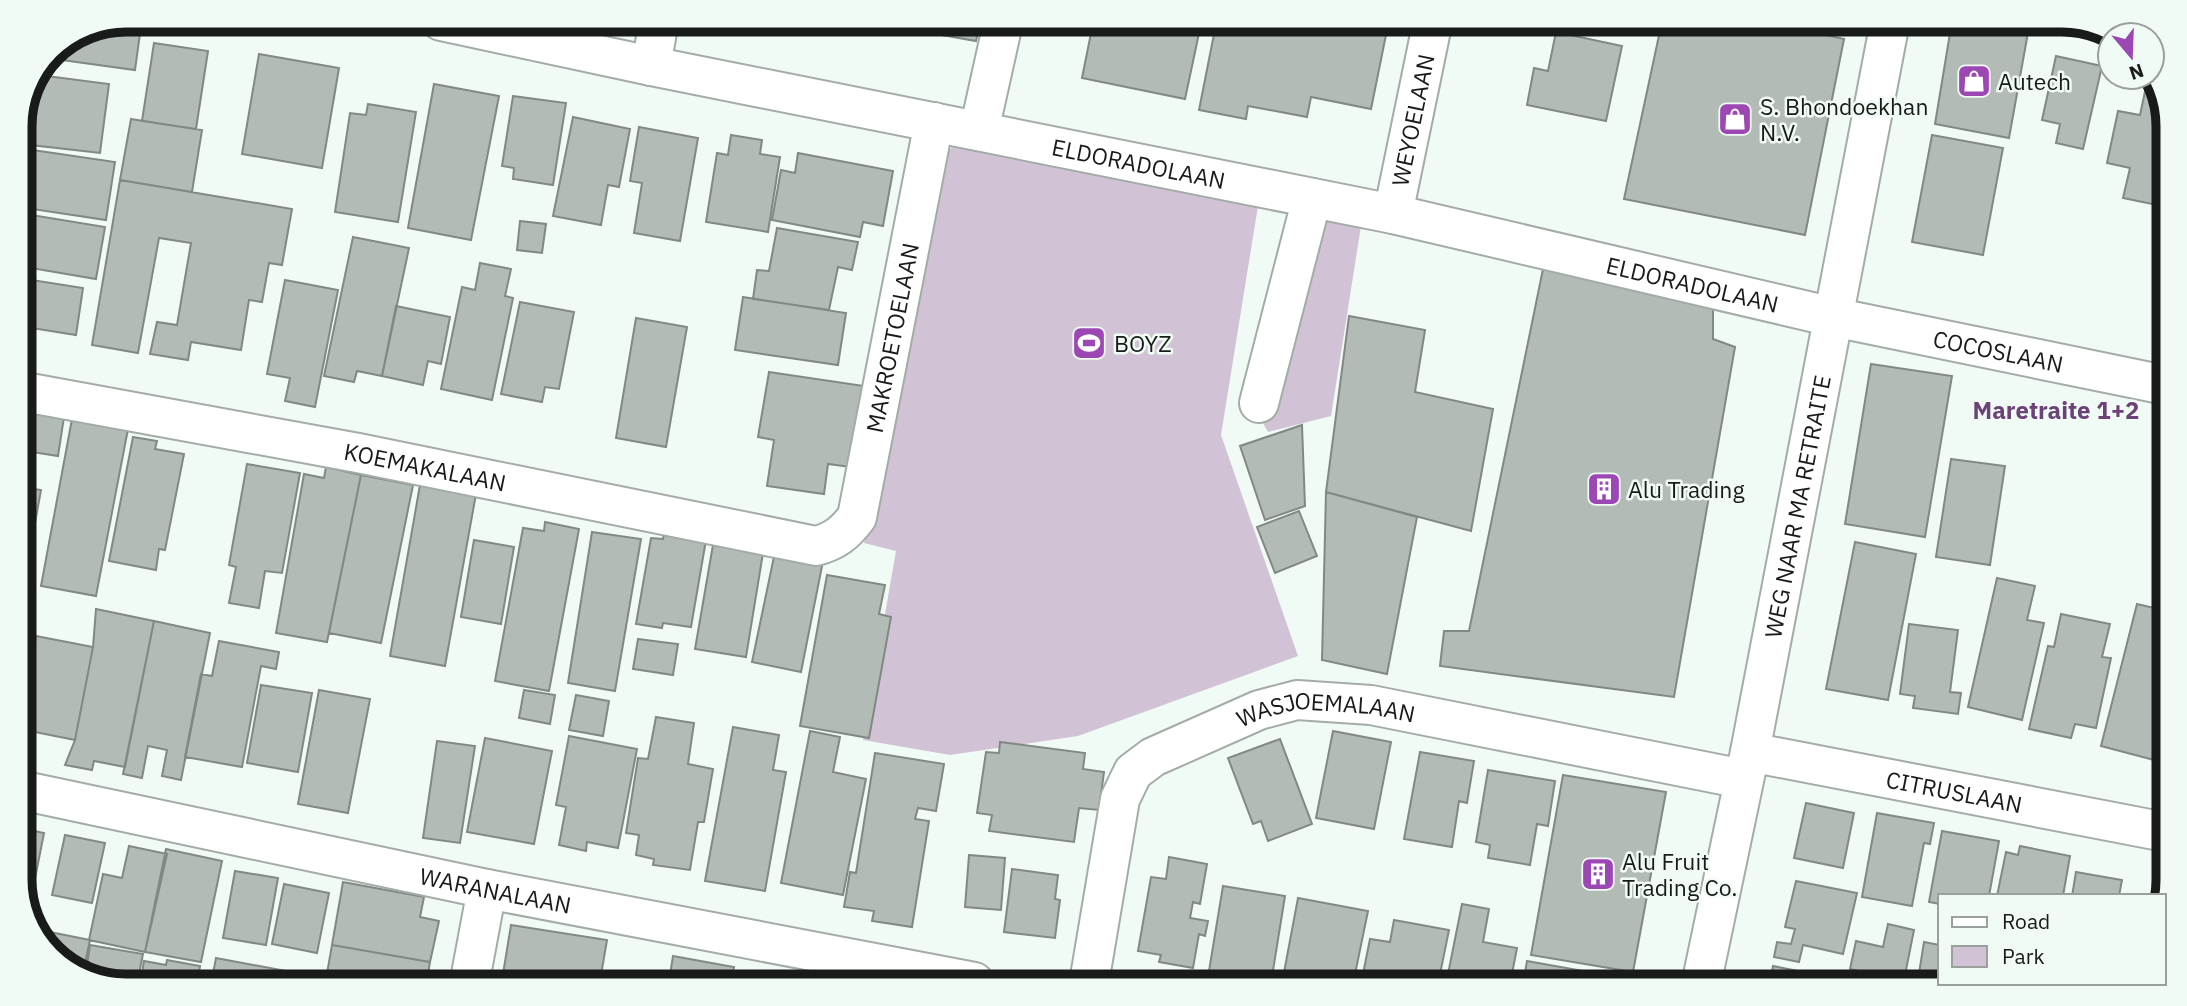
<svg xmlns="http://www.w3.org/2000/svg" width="2187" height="1006" font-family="'IBM Plex Sans',sans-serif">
<rect width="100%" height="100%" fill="#f1fbf5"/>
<path fill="#d1c3d5" d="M970,143L1258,206L1221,435L1298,656L1078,736L950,755L863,740L896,551L864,543L897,390L940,162L952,147Z
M1310,216L1361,226L1331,416L1268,432L1259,416L1285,387L1283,310Z"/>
<path fill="#b2bbb6" stroke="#808983" stroke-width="2" d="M126,19H142L135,70L47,58L51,50Z
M890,22L980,23L976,41L890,26Z
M1093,23L1201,24L1185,99L1082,78Z
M1216,24L1388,25L1371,109L1311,97L1307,117L1248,106L1246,119L1199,110Z
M1661,26H1785L1844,39L1805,235L1624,199Z
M1951,27H2029L2009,138L1935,124Z
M1556,32L1622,46L1606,121L1527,105L1534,68L1548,71Z
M154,43L208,51L196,129L142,121Z
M259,54L339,68L322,168L242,154Z
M2056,56L2102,66L2083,149L2056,143L2060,124L2042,120Z
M2152,74L2168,119L2167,207L2123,198L2130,168L2107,163L2118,111L2140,115L2148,77Z
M39,75L109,84L100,153L31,145L33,130L21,126L23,111Z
M434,84L499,96L471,240L408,228Z
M513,96L566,103L553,185L513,179L514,168L502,166Z
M368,104L416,112L398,222L335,212L350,113L366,115Z
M573,117L630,129L619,187L608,185L601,225L553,216Z
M131,119L202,130L192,192L120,180Z
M639,127L698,138L680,241L634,233L642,183L630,181Z
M731,135L762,140L760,154L780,157L768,232L706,222L717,153L728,155Z
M1932,135L2003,148L1983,255L1912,242Z
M19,148L115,162L106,220L19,207Z
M798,153L893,171L883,226L863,222L860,237L772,220L781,170L795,173Z
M120,180L292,209L282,265L269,263L262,302L249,300L241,350L191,342L188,360L150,354L157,322L177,325L191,243L159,238L138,353L92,345Z
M19,213L105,227L96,279L19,266Z
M520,221L546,224L542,253L517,250Z
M777,228L858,242L852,270L838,267L829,310L753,299L757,270L769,271Z
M353,237L409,248L382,376L357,371L354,382L324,376Z
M480,263L511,269L505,296L513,298L492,400L441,389L462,287L475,290Z
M1543,269L1713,302V339L1735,347L1674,697L1440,666L1444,631H1469Z
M19,278L83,288L76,335L19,326Z
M285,280L338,290L315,407L285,401L290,378L267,374Z
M743,297L846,313L838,365L735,350Z
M520,302L574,312L559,389L545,387L542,402L501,394Z
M396,306L450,317L441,364L428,361L423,385L382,376Z
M1349,316L1425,330L1415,392L1493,409L1471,531L1326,492Z
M636,318L687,327L666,447L616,438Z
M1871,364L1952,376L1925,537L1845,524Z
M769,372L864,386L850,467L828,464L824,494L767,486L774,440L758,437Z
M19,397L66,404L58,456L19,450Z
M72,419L128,429L96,596L41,586Z
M1302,425L1305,506L1265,520L1240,446Z
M133,437L157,441L155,449L184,454L165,550L159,549L156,570L109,561Z
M1951,459L2005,466L1990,565L1936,557Z
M247,464L300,473L282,573L265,571L259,608L229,603L236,567L229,565Z
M326,467L361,475L327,642L276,633L304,474L324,478Z
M19,474L30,476L28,488L41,490L35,523L26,521L24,532L19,531Z
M361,475L413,485L381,643L329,633Z
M420,485L476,494L445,666L390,656Z
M1326,492L1417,517L1387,674L1322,660Z
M1299,511L1317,556L1275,573L1257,527Z
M545,522L579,529L549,691L495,681L523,528L544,531Z
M592,532L641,539L615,691L568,683Z
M664,533L706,540L691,627L663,623L662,628L636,624L651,538L663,539Z
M19,539L31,541L21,597H19Z
M474,540L514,547L501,624L461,617Z
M1855,542L1916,554L1888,700L1826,689Z
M713,545L763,553L746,657L695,649Z
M776,547L824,556L801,672L752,662Z
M827,575L885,585L879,614L891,617L869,738L800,726Z
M1997,578L2035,586L2027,620L2044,623L2022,720L1968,707Z
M2137,604L2163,610L2161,732L2154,760L2101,746Z
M19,607H25L19,641Z
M96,609L154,621L125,767L94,761L92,770L65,765L75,740L93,647Z
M2061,614L2110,624L2102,657L2111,658L2096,728L2075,724L2071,738L2029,729L2048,646L2054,647Z
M154,621L210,633L181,780L162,776L167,750L148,746L142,778L123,774Z
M1909,624L1958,630L1950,692L1961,693L1958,714L1913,708L1915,696L1900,694Z
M36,636L93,647L75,740L20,729Z
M638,639L678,644L673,675L633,669Z
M219,641L279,652L276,669L261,666L242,767L185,757L201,674L212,676Z
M261,685L312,693L298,772L247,763Z
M319,690L370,699L348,813L298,804Z
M524,690L555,695L550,724L519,718Z
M576,695L609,701L603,736L569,730Z
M656,717L694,723L688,764L713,769L704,822H698L690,870L653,865L654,859L636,855L639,835L626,833L638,758L648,759Z
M733,727L779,735L773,770L786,772L765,891L705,881Z
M810,731L840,737L833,772L866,779L843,895L781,883Z
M1333,731L1391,742L1374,829L1316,818Z
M569,736L637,749L618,848L587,842L586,851L559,845L566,807L556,805Z
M485,738L552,751L534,844L467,832Z
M1280,739L1312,824L1268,841L1261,821L1253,824L1228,758Z
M437,741L475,746L460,843L423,838Z
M1000,742L1085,753L1083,769L1104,772L1099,810L1079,808L1074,842L989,831L992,815L977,813L986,752L999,753Z
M1420,752L1474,761L1467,803L1459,801L1452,847L1404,839Z
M875,753L944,764L936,811L918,808L915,819L929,821L912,927L872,921L874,911L844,907L850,872L856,873Z
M1488,770L1555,781L1548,826L1537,824L1530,865L1488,858L1490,845L1476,842Z
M1563,775L1666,792L1633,972L1531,955Z
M1806,803L1854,813L1843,868L1794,858Z
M1877,813L1934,823L1930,844L1924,843L1912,906L1862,897Z
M20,828L44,833L32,894L21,892L20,888Z
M1942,831L1999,841L1989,896H1940V904L1929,902Z
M65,835L105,843L92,903L52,895Z
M129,846L167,854L145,952L89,940L103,874L122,878Z
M2020,846L2070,856L2063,896H1997L2006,852L2018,855Z
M166,849L222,861L201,962L145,952Z
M969,855L1005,858L1001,910L965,907Z
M1169,857L1207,864L1200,904L1193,902L1190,918L1208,921L1205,936L1199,934L1193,968L1159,962L1161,955L1138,951L1151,877L1166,879Z
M1012,869L1058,875L1055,899L1060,900L1055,938L1004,932Z
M235,871L278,878L266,945L223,938Z
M2076,872L2122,880L2119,896H2072Z
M1796,881L1857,893L1843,954L1803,945L1799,962L1774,957L1777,942L1791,944L1795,929L1785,927Z
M343,882L424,897L420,917L439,921L430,962L332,945Z
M284,884L329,893L317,953L272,944Z
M1223,886L1285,896L1271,983H1207Z
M1298,898L1368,911L1353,984L1282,983Z
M1462,904L1489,909L1483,942L1517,948L1510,984H1446Z
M1394,920L1449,930L1438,984H1373L1374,981L1362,979L1370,939L1390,942Z
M1888,924L1914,930L1904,980L1850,969L1856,941L1883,947Z
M511,925L607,940L600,981L502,980Z
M40,930L90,940L82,977L41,945Z
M1924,942L1940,945V983H1977V986H1917Z
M90,945L143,954L138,979L85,978Z
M332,945L430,962L427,980L326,979Z
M673,956L734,967L732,981H669Z
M216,958L324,978V979H212Z
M167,960L200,966L198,979H141L144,961L166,965Z
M1527,961L1634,980L1633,985L1523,984Z
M1773,966L1834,978L1832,986H1769Z
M1841,978L1890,986H1840Z
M1980,983H2045V987L1979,986Z"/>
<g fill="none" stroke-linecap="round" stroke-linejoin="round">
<g stroke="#a3aca6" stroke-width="42">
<g id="minor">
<path id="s1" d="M441,21L651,66L1393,214L1833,317L2165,385"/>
<path d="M651,66L659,21"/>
<path d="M979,131L1003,23"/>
<path id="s2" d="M1393,214L1432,25"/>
<path id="s3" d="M19,391L358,453L816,546C835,541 845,533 857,517L934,122"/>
<path d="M1259,403L1312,198"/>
<path id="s4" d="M1750,752L2160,831"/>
<path id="s5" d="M20,790L487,889L974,982"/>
<path d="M470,980L487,889"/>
<path id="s6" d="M1089,983L1120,799L1133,772L1153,757L1259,710L1297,700L1371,705L1743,779"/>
<path id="s7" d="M1701,985L1750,752L1889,27"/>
</g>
</g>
<use href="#minor" stroke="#fff" stroke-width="38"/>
</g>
<defs>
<g id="shop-square" transform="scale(1.75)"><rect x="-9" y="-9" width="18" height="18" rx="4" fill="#9d47b4" stroke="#f1fbf5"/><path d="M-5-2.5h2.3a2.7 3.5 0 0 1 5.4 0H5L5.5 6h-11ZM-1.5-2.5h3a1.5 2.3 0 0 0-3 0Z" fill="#fff"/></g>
<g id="stadium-square" transform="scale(1.75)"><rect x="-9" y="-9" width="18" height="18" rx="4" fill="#9d47b4" stroke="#f1fbf5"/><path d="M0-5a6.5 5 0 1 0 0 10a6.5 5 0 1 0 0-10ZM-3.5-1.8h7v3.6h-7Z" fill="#fff"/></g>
<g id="building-square" transform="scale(1.75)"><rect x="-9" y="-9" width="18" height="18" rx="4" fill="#9d47b4" stroke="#f1fbf5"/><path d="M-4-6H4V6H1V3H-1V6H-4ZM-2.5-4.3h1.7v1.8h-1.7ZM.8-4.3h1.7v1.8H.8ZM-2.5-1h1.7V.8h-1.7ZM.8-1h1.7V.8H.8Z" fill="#fff"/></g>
</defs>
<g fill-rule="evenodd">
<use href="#shop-square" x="1974" y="81"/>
<use href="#shop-square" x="1735" y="119"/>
<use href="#stadium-square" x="1089" y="343"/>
<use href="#building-square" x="1604" y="489"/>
<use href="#building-square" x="1598" y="874"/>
</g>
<g text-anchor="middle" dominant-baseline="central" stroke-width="5" stroke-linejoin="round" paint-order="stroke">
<g font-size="23" fill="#181b19" stroke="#f1fbf5" text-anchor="start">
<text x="1998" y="81">Autech</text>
<text x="1760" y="106">S. Bhondoekhan<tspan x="1760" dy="26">N.V.</tspan></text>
<text x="1114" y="343">BOYZ</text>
<text x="1628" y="489">Alu Trading</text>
<text x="1622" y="861">Alu Fruit<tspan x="1622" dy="26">Trading Co.</tspan></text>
</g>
<g font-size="23" fill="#181b19" stroke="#f1fbf5">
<text stroke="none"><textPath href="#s2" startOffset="96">WEYOELAAN</textPath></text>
<text stroke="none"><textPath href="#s1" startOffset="712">ELDORADOLAAN</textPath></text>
<text stroke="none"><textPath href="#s1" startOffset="1279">ELDORADOLAAN</textPath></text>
<text stroke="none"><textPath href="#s3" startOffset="1046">MAKROETOELAAN</textPath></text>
<text stroke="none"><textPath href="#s1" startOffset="1592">COCOSLAAN</textPath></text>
<text stroke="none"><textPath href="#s3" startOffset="413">KOEMAKALAAN</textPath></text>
<text stroke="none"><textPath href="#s7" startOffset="488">WEG NAAR MA RETRAITE</textPath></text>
<text stroke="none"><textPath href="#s6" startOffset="425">WASJOEMALAAN</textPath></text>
<text stroke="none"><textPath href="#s4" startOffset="208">CITRUSLAAN</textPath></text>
<text stroke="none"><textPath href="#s5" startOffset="486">WARANALAAN</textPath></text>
</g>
<g font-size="24" font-weight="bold" fill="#6d4279" stroke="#f1fbf5">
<text x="2056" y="410">Maretraite 1+2</text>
</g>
</g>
<path d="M0 0H2187V1006H0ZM126 32H2062A94 94 0 0 1 2156 126V880A94 94 0 0 1 2062 974H126A94 94 0 0 1 32 880V126A94 94 0 0 1 126 32Z" fill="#f1fbf5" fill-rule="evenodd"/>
<path fill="none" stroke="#181b19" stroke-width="9" d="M126 32H2062A94 94 0 0 1 2156 126V880A94 94 0 0 1 2062 974H126A94 94 0 0 1 32 880V126A94 94 0 0 1 126 32Z"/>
<rect x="1938" y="894" width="228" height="91" fill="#f1fbf5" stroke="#9aa19d" stroke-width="2"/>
<rect x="1952" y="917" width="35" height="10" fill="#ffffff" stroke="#9aa19d" stroke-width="2"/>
<text x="2002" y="929" font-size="21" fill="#181b19">Road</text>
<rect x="1952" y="946" width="35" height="21" fill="#d1c3d5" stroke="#9aa19d" stroke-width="2"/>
<text x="2002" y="964" font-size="21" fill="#181b19">Park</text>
<g transform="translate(2131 56) rotate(161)"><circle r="33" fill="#f1fbf5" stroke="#9aa19d" stroke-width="2"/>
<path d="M0-5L12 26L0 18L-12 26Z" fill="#9d47b4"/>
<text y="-10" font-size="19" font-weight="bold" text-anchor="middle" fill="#181b19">N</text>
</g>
</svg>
